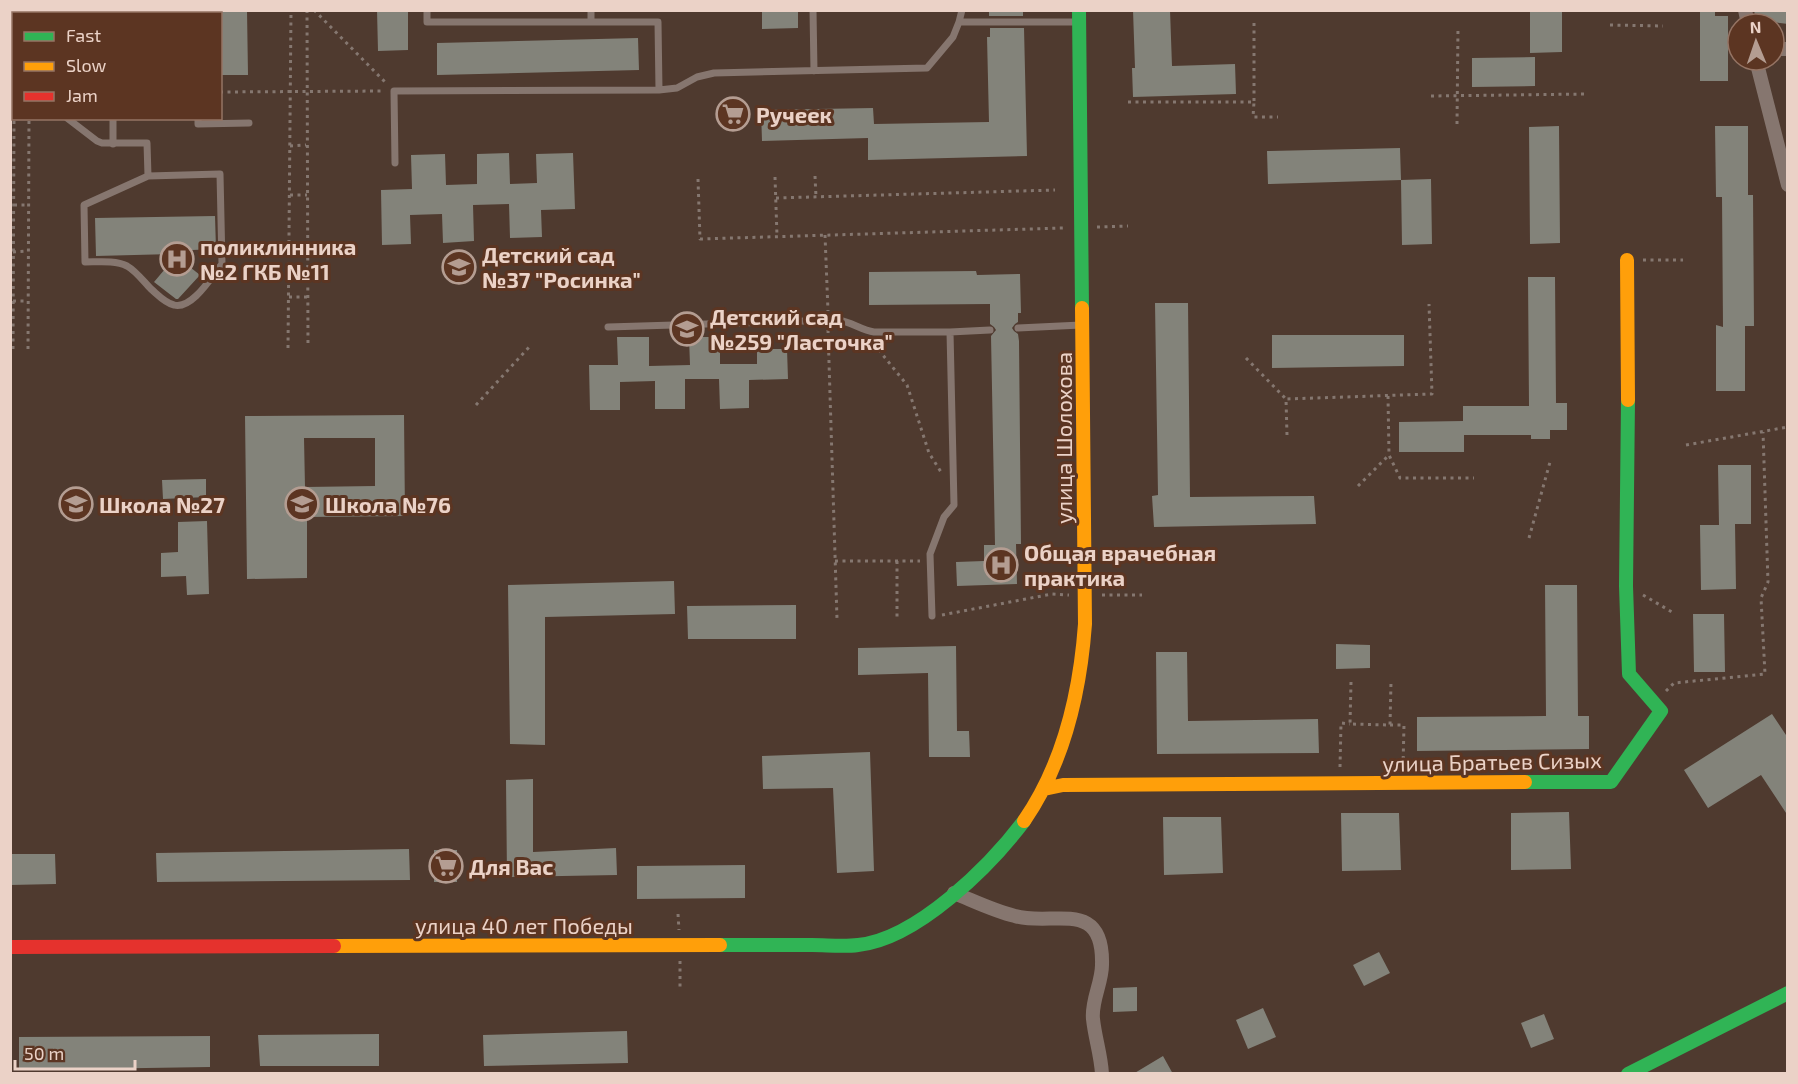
<svg xmlns="http://www.w3.org/2000/svg" width="1798" height="1084" font-family="'Exo 2',sans-serif">
<rect width="100%" height="100%" fill="#4f3a2f"/>
<path fill="#83837a" fill-rule="evenodd" d="M220,10H247L248,75H220Z
M377,10H408V50L378,51Z
M762,10H798V28L762,29Z
M989,10H1023V16H989Z
M1133,10H1170L1172,66L1235,64L1236,94L1133,97L1132,68H1135Z
M1530,10H1562V52L1530,53Z
M1700,10H1715V16H1728V81H1700Z
M1754,10H1788V24L1756,20Z
M990,28H1024L1027,156L868,160V138L762,141L761,110L873,108L874,124L989,122L987,37H990Z
M638,38L639,70L437,75V43Z
M1535,57V86L1472,87V58Z
M1559,126L1560,243L1530,244L1529,127Z
M1715,126H1748V195H1753L1754,326H1745V391H1716V325L1723,327L1722,197H1716Z
M1400,148L1401,180L1268,184L1267,151Z
M509,153L510,184L537,183L536,154L573,153L575,209L541,210L542,237L510,238L509,204L473,205L474,241L443,243L442,214L410,215L411,244L382,245L381,190L412,189L411,155L445,154L446,185L477,184V154Z
M1431,179L1432,244L1402,245L1401,180Z
M215,216L216,249L169,251L173,254L96,256L95,218Z
M176,256L200,275L178,299H176L154,282Z
M976,271L977,275L1020,274L1021,313H1018V322L1015,324L1012,328L1014,331L1018,334L1019,341L1021,544H1016L1017,584L957,586L956,562L984,561V545H995L991,336L996,330L994,327L990,324V304L869,305V272Z
M1528,277H1555L1556,403H1567V430H1550V439H1531V435H1464V452H1399V422L1463,421V406H1529Z
M1155,303H1188L1190,497L1314,496L1316,524L1154,527L1152,496L1158,495Z
M1272,335H1404V366L1272,368Z
M617,337H649V366L690,365L689,337H720V364H757V349H787L788,379L749,380V408L720,409L719,379H685V409H655V381L620,382V410H590L589,365H618Z
M404,415L405,516L307,517V578L247,579L245,416ZM304,438H375V486L305,487Z
M1718,465H1751V524H1735L1736,589L1701,590L1700,525H1719Z
M206,479V497L163,499L162,480Z
M207,521L209,594L187,595L186,576L161,577V553L178,552V522Z
M674,581L675,614L545,617V745L510,744L508,585Z
M1545,585H1577L1578,716H1589V749L1417,751V717L1546,716Z
M796,605V639H688L687,606Z
M1693,614H1724L1725,672H1694Z
M1336,644L1370,645V668L1336,669Z
M956,646L957,731H969L970,757H929L928,673L858,675V648Z
M1156,652H1187L1188,721L1318,719L1319,753L1157,754Z
M1772,714L1788,738V816L1761,775L1708,808L1684,770Z
M870,752L874,871L837,873L833,788L763,789L762,756Z
M533,779V852L616,848L617,875L507,877L506,780Z
M1569,812L1571,869L1511,870V813Z
M1341,813H1399L1401,870L1342,871Z
M1163,817H1221L1223,873L1164,875Z
M409,849L410,880L157,882L156,853Z
M434,850H457V882H434Z
M10,854H55L56,884L10,885Z
M745,865V898L637,899V866Z
M1379,952L1390,973L1364,986L1353,965Z
M1137,987V1011L1113,1012V988Z
M1263,1008L1276,1037L1248,1049L1236,1020Z
M1544,1014L1554,1039L1531,1048L1521,1023Z
M627,1031L628,1063L484,1066L483,1035Z
M379,1034V1066H260L258,1035Z
M210,1036V1067L19,1070V1037Z
M1163,1056L1173,1074H1133Z"/>
<g fill="none" stroke-linecap="round" stroke-linejoin="round">
<path stroke="#857770" stroke-width="3" stroke-dasharray="3 4.5" stroke-linecap="butt" d="M307,10L308,347
M314,10L386,83
M14,14V10
M29,14V10
M1254,23V102
M1610,25L1663,26
M220,92L384,91
M1431,96L1587,94
M1128,102H1254L1253,117H1278
M1457,124L1458,27
M290,146L306,145
M815,176L816,197
M775,177L777,236
M698,179L700,239L1063,228
M290,195H307
M776,198L1055,190
M14,205H28
M1097,227L1128,226
M825,235L828,311
M289,246H307
M13,252L28,251
M1643,260H1683
M289,297H307
M13,301H28
M828,330L837,619
M874,344L907,385L929,453L941,472
M288,348L291,10
M13,349L14,118
M28,349L29,118
M1246,358L1286,399
M1388,396L1389,455L1400,478H1474
M476,405L531,345
M1287,435L1286,399L1432,394L1429,304
M1686,445L1788,427
M1358,486L1389,455
M1529,538L1550,462
M835,561H920
M897,561V617
M1102,595H1142
M1643,595L1672,612
M942,615L1052,594L1069,595
M1351,682L1350,724L1390,725L1391,682
M1666,691L1674,683L1765,674L1761,598L1768,582L1763,432
M1390,725H1404L1403,766
M1340,767L1341,723L1350,724
M678,914L679,930
M680,961V987"/>
<path stroke="#86766f" stroke-width="7" d="M427,10V22H591
M591,10V22H658L659,90L677,88L697,77L714,73L927,68L953,37L959,22H1076
M813,10L814,71
M959,22L962,10
M10,88L14,89
M67,118L97,141L102,143H147L148,176L220,174L222,264C212,276 192,310 174,305C165,303 158,295 151,289C144,282 136,271 127,266C115,260 98,262 85,262L84,205L148,176
M113,118V144
M198,118V124L249,123
M395,163L394,91L659,90
M608,327L838,320C852,322 861,330 874,332H950
M1018,328L1081,325
M932,616L930,554L944,517L954,505L950,332L990,330"/>
<path stroke="#86766f" stroke-width="14" d="M1745,10L1748,24
M1774,49H1788
M1756,60L1788,185
M954,893C974,901 994,911 1015,916C1052,927 1104,897 1102,965C1102,983 1091,1001 1093,1019C1095,1038 1101,1055 1102,1074"/>
<path stroke="#30b455" stroke-width="14" d="M1079,10L1082,308
M1525,782H1611L1661,711L1629,674L1626,586L1628,400
M720,945C751,945 782,945 812,945C827,945 843,947 858,945C917,939 990,866 1024,821
M1628,1074L1788,993"/>
<path stroke="#ff9f0a" stroke-width="14" d="M1627,260L1628,400
M1044,789L1063,785L1525,782
M1024,821C1064,763 1080,693 1085,624L1082,308
M334,946L720,945"/>
<path stroke="#e5322d" stroke-width="14" d="M10,947L334,946"/>
</g>
<defs>
<g id="supermarket-ring" transform="scale(1.725)"><circle r="9.5" fill="#5c3522" stroke="#b49d92" stroke-width="1.5"/><path d="M-6-5.5h2.5l.6 2H6L4.5 2H-2.5L-4.4-4H-6ZM-1.5 3.2a1.3 1.3 0 1 0 .1 0ZM3 3.2a1.3 1.3 0 1 0 .1 0Z" fill="#b49d92"/></g>
<g id="hospital-ring" transform="scale(1.725)"><circle r="9.5" fill="#5c3522" stroke="#b49d92" stroke-width="1.5"/><path d="M-5-5h3v3.5h4V-5h3V5h-3V1.5h-4V5h-3Z" fill="#b49d92"/></g>
<g id="school-ring" transform="scale(1.725)"><circle r="9.5" fill="#5c3522" stroke="#b49d92" stroke-width="1.5"/><path d="M0-5L7-2L0 1L-7-2ZM-4 1L0 2.5L4 1V4Q0 6-4 4Z" fill="#b49d92"/></g>
</defs>
<g fill-rule="evenodd">
<use href="#supermarket-ring" x="733" y="114"/>
<use href="#hospital-ring" x="177" y="259"/>
<use href="#school-ring" x="459" y="267"/>
<use href="#school-ring" x="687" y="329"/>
<use href="#school-ring" x="76" y="504"/>
<use href="#school-ring" x="302" y="504"/>
<use href="#hospital-ring" x="1001" y="565"/>
<use href="#supermarket-ring" x="446" y="866"/>
</g>
<g text-anchor="middle" dominant-baseline="central" stroke-width="6" stroke-linejoin="round" paint-order="stroke">
<g font-size="22" font-weight="bold" fill="#ebd2c7" stroke="#5c3522" text-anchor="start">
<text x="756" y="114">Ручеек</text>
<text x="200" y="246">поликлинника<tspan x="200" dy="25">№2 ГКБ №11</tspan></text>
<text x="482" y="254">Детский сад<tspan x="482" dy="25">№37 "Росинка"</tspan></text>
<text x="710" y="316">Детский сад<tspan x="710" dy="25">№259 "Ласточка"</tspan></text>
<text x="99" y="504">Школа №27</text>
<text x="325" y="504">Школа №76</text>
<text x="1024" y="552">Общая врачебная<tspan x="1024" dy="25">практика</tspan></text>
<text x="469" y="866">Для Вас</text>
</g>
<g font-size="22" fill="#ebd2c7" stroke="#5c3522">
<text transform="translate(1063 438) rotate(-90)">улица Шолохова</text>
<text transform="translate(1492 761) rotate(-1)">улица Братьев Сизых</text>
<text x="524" y="925">улица 40 лет Победы</text>
</g>
</g>
<rect width="1798" height="1084" fill="none" stroke="#ebd2c7" stroke-width="24"/>
<rect x="12" y="12" width="210" height="108" fill="#5c3522" stroke="#957464" stroke-width="1.5"/>
<rect x="24" y="32" width="30" height="9" fill="#30b455" stroke="#957464" stroke-width="1.5"/>
<text x="66" y="42" font-size="18" fill="#ebd2c7">Fast</text>
<rect x="24" y="62" width="30" height="9" fill="#ff9f0a" stroke="#957464" stroke-width="1.5"/>
<text x="66" y="72" font-size="18" fill="#ebd2c7">Slow</text>
<rect x="24" y="92" width="30" height="9" fill="#e5322d" stroke="#957464" stroke-width="1.5"/>
<text x="66" y="102" font-size="18" fill="#ebd2c7">Jam</text>
<g transform="translate(1756 42) rotate(358)"><circle r="28" fill="#5c3522" stroke="#957464" stroke-width="1.5"/>
<path d="M0-4.5L10 22L0 15L-10 22Z" fill="#b49d92"/>
<text y="-9" font-size="16" font-weight="bold" text-anchor="middle" fill="#ebd2c7">N</text>
</g>
<path d="M15 1060v9h120v-9" fill="none" stroke="#ebd2c7" stroke-width="3"/>
<text x="24" y="1060" font-size="18" fill="#ebd2c7" stroke="#5c3522" stroke-width="4.5" paint-order="stroke">50 m</text>
</svg>
